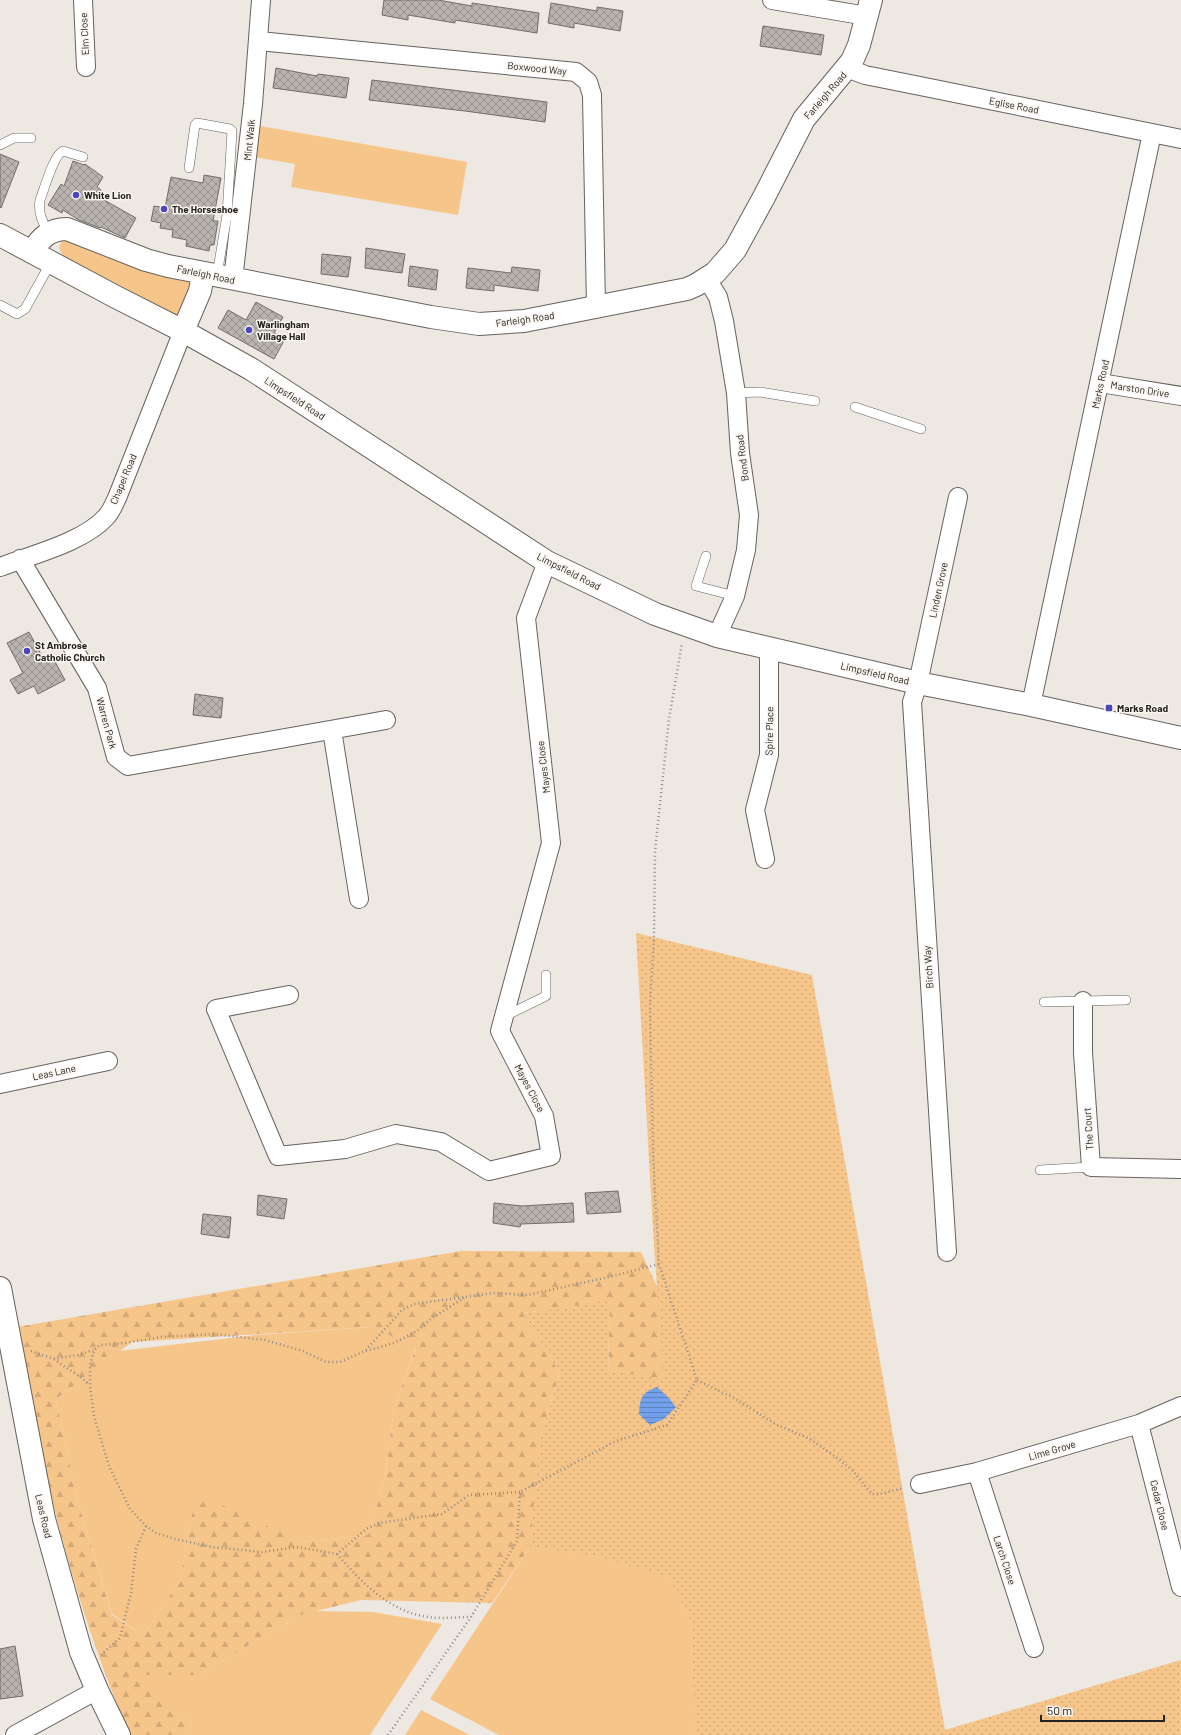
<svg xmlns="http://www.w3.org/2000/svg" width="1181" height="1735" font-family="Barlow,sans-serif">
<defs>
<pattern id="forest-firs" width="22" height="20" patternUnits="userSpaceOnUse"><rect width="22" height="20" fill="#f6c58a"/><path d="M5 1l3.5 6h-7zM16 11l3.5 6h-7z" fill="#d3a977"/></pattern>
<pattern id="park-dots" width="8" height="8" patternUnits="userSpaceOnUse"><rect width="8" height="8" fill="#f6c58a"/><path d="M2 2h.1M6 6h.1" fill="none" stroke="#d3a977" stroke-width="1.8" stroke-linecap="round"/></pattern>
<pattern id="water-rules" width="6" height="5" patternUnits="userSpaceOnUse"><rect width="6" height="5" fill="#73a0ea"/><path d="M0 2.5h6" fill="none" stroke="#5e82bd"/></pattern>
<pattern id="building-cross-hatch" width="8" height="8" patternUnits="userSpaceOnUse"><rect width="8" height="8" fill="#b8b3ae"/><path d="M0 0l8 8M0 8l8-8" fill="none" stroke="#95918d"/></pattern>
</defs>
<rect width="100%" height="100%" fill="#ede8e2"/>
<path fill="#f6c58a" d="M260,126L467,162L458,215L291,187L295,164L254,157Z
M64,239L122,263L149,273L173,279L192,280L180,315L173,314L67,258L62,254L59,248L61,242Z
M373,1327L416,1347L394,1407L385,1478L368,1535L302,1542L195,1500L180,1581L143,1635L112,1614L77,1499L56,1399L119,1351L257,1335Z
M530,1547L597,1556L669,1578L690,1618L696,1735H499L430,1699Z
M313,1611L373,1612L442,1624L370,1735H190L192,1725L141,1675H198L300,1615Z
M421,1710L470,1735H405Z"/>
<path fill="url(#forest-firs)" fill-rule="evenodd" d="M461,1251L641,1252L691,1360L634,1423L608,1371L610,1302L523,1313L560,1373L540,1438L725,1542L696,1735L690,1618L669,1578L597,1556L530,1547L492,1603L361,1600L300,1615L198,1675H142L192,1725L190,1735H130C95,1654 68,1568 48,1482C36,1431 27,1379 17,1327ZM373,1327L416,1348L394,1407L385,1478L368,1535L302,1542L196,1493L180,1581L143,1635L112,1615L77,1499L56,1399L132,1342Z"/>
<path fill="url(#park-dots)" d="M636,933L812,975L945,1730L1181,1660V1735H696L690,1618L669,1578L597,1556L530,1547L540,1438L560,1373L523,1313L610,1301L608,1371L664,1379L654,1246Z"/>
<path fill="url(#water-rules)" d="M657,1387L668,1397L676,1407L664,1419L650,1425L639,1414C640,1398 641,1393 657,1387Z"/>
<path fill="url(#building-cross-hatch)" stroke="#716d68" d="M384,0H438L472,6V3L539,13L537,33L455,20V23L408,15V20L382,15Z
M551,3L597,11V7L623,11L620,31L574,23V28L548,23Z
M763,26L824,35L821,55L760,46Z
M276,68L317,76L318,74L349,78L346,98L273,88Z
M372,80L547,102L545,122L465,111L369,100Z
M0,154L19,162L1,208L0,207Z
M73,161L84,165L85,164L103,177L97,187L101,190L97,196L136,218L125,238L101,227L100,228L79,220L63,210L62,213L48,205L61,184L64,186Z
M204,175L221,178L213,221H218L214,245H210L209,251L186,246L187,240L172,237L173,230L160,228L161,223L151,221L154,206L165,208L171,177L203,183Z
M366,248L405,254L402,273L365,268Z
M322,254L351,257L348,277L321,274Z
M410,266L438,270L436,290L408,286Z
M512,267L540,270L538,291L494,285V291L466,288L468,268L511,273Z
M256,302L283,317L274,333L285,339L274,359L218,328L228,310L246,320Z
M29,632L45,662L53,658L65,680L38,694L34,686L18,694L10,680L23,673L7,643Z
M195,694L223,698L221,718L193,715Z
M618,1191L621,1212L587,1214L585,1193Z
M258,1195L287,1199L284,1219L257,1215Z
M494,1203L522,1206L573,1203L574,1222L521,1224L520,1227L493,1223Z
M203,1214L231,1217L229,1238L201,1234Z
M15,1646L23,1696L0,1699V1649Z"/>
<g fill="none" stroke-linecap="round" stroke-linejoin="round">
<g stroke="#67625e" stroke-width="10">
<path id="service" d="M0,145L14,138H31
M189,168L195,125L197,123L230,129L232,131L227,215L217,275
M48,232C42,221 38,213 40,200C44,190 54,154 63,151L83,157
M0,305L17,314L25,309L51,262
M736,393L760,392L815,401
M855,407L921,429
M706,556L696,586L735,596
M1044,1002L1126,1000
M505,1016L546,996V975
M1040,1170L1091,1167"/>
</g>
<g stroke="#67625e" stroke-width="20">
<path id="minor" d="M83,0L86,67
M772,0L867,16
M259,41L576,72L588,82L592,95L596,307
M847,68L865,75L920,86L1181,139
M707,279L718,297L724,321L736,393L740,453L749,515L746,550L735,596L717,636
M233,280L253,104L261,0
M1100,383L1181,396
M20,559L97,688L116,757L128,766L386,720
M0,567C31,555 84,542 106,517C111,512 114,504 117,498L183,331
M1031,705L1152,133
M332,730L359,899
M765,859L755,810L769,755V648
M289,995L216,1009L278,1156L345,1149L396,1134L441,1142L489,1171L551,1156L544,1116L500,1031L551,843L526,618L547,562
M1083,1001V1053L1091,1167L1181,1169
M0,1084L108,1061
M947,1252L912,702L918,683L958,497
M1139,1424L1181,1587
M977,1472L1034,1648
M920,1484L977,1472L1139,1424L1181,1406
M15,1735L97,1690"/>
</g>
<g stroke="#67625e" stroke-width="24">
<path id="tertiary" d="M32,252C41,237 50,229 67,229L146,260L168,266L431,317L479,324L524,321L687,289L696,285L715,273L735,250L764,197L804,119L852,61L859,45L871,0
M183,331L200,291L203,274
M0,1288L44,1519L81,1652L97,1690L119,1735"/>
</g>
<g stroke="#67625e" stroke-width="24">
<path id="secondary" d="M0,235L114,296L183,331L251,369L547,562L655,614L717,636L918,683L1031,705L1181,738"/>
</g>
<path stroke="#8f8c88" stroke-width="2.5" stroke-dasharray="1 3" stroke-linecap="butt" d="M31,1351L54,1359L78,1355L93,1350
M366,1351L394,1343L417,1331L432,1318L464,1298
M54,1359C63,1366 84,1378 89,1385
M697,1380L736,1399L775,1424L810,1439L840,1460L853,1471L872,1494H879L904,1488
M520,1492L469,1495L442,1514L379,1523L366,1529L337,1554L298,1547L262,1552L212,1547L175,1539L156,1533L146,1526L130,1509L109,1466L94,1416L90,1386V1365L94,1350L100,1345L125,1343L161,1337L214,1334L265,1340L303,1351L326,1362H340L365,1351L402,1310L414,1304L494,1293L528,1295L613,1276L659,1264
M337,1554C361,1582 390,1612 428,1617C442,1619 457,1617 471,1617
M101,1655L120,1638L131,1593L136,1549L146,1526
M388,1735L471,1617L517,1541L520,1492L616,1441L667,1425L697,1380L659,1264L653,1154L650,1005L654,937L655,851L669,719L682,643"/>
<use href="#service" stroke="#fff" stroke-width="9"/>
<use href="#minor" stroke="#fff" stroke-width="18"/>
<use href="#tertiary" stroke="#fff" stroke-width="22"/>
<use href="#secondary" stroke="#fff" stroke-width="22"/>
</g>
<g fill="#4b46bc" stroke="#faf5ef" stroke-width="1.5">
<circle cx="76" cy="195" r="4"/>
<circle cx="164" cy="209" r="4"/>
<circle cx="249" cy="330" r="4"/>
<circle cx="27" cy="651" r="4"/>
<rect x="1105" y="704" width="8" height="8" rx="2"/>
</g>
<g text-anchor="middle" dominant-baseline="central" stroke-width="3" stroke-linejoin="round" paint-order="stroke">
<g font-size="10" fill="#252422" stroke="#faf5ef">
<text transform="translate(84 34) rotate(-93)">Elm Close</text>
<text transform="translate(537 68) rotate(6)">Boxwood Way</text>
<text transform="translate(825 95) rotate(-49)">Farleigh Road</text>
<text transform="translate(1014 105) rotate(11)">Eglise Road</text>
<text transform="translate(249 140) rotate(-84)">Mint Walk</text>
<text transform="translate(206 274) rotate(12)">Farleigh Road</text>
<text transform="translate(525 319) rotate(-8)">Farleigh Road</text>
<text transform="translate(1100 384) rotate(-78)">Marks Road</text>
<text transform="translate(1140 389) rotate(9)">Marston Drive</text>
<text transform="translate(295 398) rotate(33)">Limpsfield Road</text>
<text transform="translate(742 458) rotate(-97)">Bond Road</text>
<text transform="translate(123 479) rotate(-67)">Chapel Road</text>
<text transform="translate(569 571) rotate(27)">Limpsfield Road</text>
<text transform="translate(938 590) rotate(-78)">Linden Grove</text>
<text transform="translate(875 673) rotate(13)">Limpsfield Road</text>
<text transform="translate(107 723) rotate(75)">Warren Park</text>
<text transform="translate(769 731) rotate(-89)">Spire Place</text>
<text transform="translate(543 767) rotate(-97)">Mayes Close</text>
<text transform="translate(928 967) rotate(-94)">Birch Way</text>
<text transform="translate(54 1072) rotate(-12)">Leas Lane</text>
<text transform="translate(530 1088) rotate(62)">Mayes Close</text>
<text transform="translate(1088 1129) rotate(-94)">The Court</text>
<text transform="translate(1052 1450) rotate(-16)">Lime Grove</text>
<text transform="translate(1160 1505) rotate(76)">Cedar Close</text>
<text transform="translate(44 1516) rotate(77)">Leas Road</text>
<text transform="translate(1005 1560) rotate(72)">Larch Close</text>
</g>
<g font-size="10" font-weight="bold" fill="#252422" stroke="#faf5ef" text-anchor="start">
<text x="84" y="195">White Lion</text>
<text x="172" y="209">The Horseshoe</text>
<text x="257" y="324">Warlingham<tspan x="257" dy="12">Village Hall</tspan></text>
<text x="35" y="645">St Ambrose<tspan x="35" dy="12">Catholic Church</tspan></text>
<text x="1117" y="708">Marks Road</text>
</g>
</g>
<path d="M1041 1715v6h123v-6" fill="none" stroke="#252422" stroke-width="2"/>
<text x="1047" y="1715" font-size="12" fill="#252422" stroke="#faf5ef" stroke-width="3" paint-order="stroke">50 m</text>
</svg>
